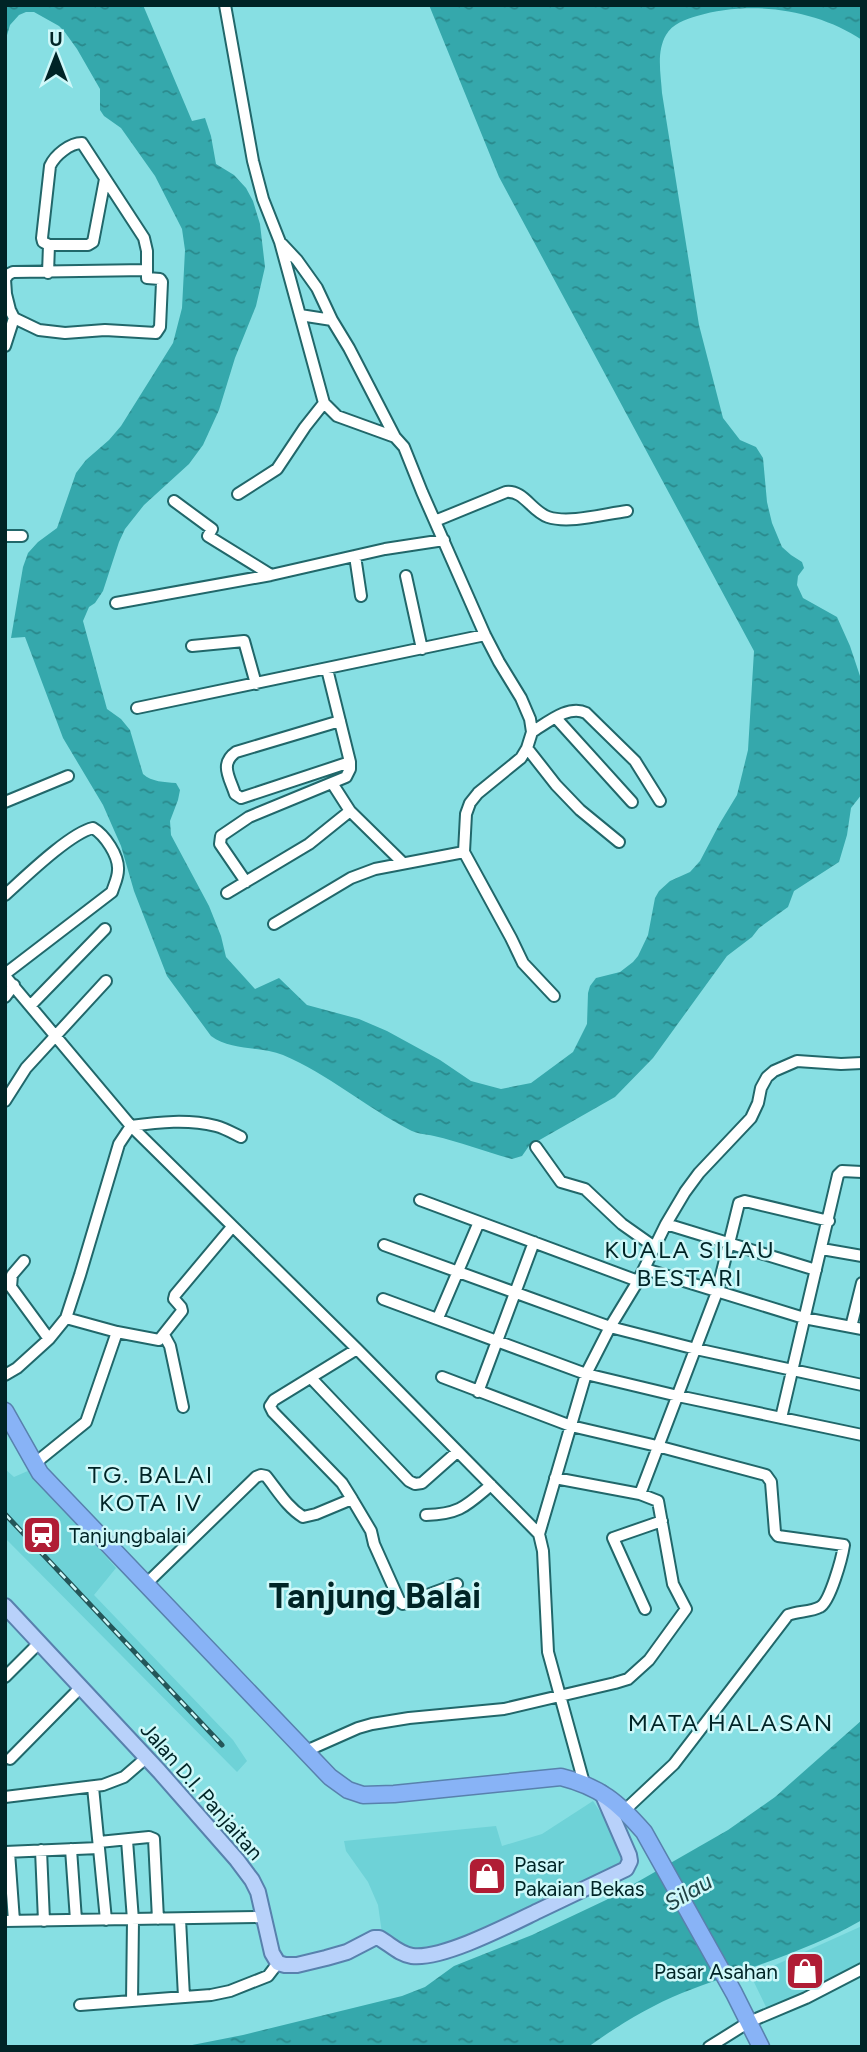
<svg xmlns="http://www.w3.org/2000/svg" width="867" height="2052" font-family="Figtree,sans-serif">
<defs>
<pattern id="water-ripples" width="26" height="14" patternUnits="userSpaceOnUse" patternTransform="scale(1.75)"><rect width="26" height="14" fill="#35a8ac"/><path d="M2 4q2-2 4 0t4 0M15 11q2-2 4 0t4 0" fill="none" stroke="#2a898c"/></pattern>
</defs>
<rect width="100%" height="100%" fill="#87dfe3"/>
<path fill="#6ed2d7" d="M5,1469L14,1477L30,1470L116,1568L94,1595L233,1740L247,1761L237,1772L5,1538Z
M593,1801L629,1855L626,1869L421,1956L383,1940L378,1905L368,1882L346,1851L344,1841L496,1826L502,1846L542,1834Z
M862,1926V1963L767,2009L751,1976Z"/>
<path fill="url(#water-ripples)" d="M5,5H143L192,121L205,118L211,136L216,164L234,175L246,188L253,201L260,224L265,267L256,306L235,358L219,410L203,445L189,464L144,505L125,529L119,542L103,591L95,603L89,607L83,621L107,709L121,719L130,730L143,774C152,782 164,782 176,783L180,790L178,800L170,821L171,835L209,906L221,936L226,957L255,989L279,978L307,1005L359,1019L387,1031L440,1060L471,1081L501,1089L531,1083L573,1052L587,1024L588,993L590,986L596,978L620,972L633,962L638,956L648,935L655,898L659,891L670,881L690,872L700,861L720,823L737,795L748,750L754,651L499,177L429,5H862V40C816,9 750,0 697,16C686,19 672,24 666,35C656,52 661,75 662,93L699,325L723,418L740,440L756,447L763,458L767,502L772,523L782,547L791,555L802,562L804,568L798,576L797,585L803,598L837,617L850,646L862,682V794L851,808L847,835L839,862L794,891L788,907L759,928L752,937L727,956L653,1058L615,1097L529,1146L522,1156L512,1159C486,1152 460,1142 434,1136C425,1134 417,1134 408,1129C366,1107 328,1074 283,1055C261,1046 231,1051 211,1036L167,976L134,891L121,846L103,805L63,738L25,637L11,638L23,567L28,553L38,542L57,528L76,473L86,460L109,440L121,426L173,343L182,308L185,250L182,229L155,176L121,128L104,116L100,110V89L77,49L64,31L59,26L34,12H26L19,15L10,25L5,42Z
M862,1720V1920C809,1951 739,1971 682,1993C648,2007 617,2026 588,2047H182L243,2035L402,1996L425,1987L454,1966L532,1935L606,1900L728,1830L775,1797Z"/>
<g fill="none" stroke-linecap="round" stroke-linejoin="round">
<g stroke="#21676a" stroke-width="14">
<path id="minor" d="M225,5L253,161L263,199L280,242L324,403L337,416L395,437L404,447L422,492L485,635L499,662L521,698L530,719L532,732L527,748L521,758L478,793L470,803L466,814L464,852L511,938L523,963L554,996
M282,244L297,260L317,288L332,320
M49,245L43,242L42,238L50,166C55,155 70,143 82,143L144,238L147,251V270
M147,270V278L160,279L162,282L160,327L156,333L105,330L65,333L39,330L14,318L10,310L6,294L5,279L9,274L13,272Z
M48,273L49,245H88L93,242L105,179
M300,315L332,320L349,348L395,437
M5,346L14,318
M238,494L277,469L305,427L324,403
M174,501L212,529L208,536L271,575
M435,521L506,492C524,490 531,511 548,517C569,524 604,514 627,511
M5,536H22
M355,556L361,596
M406,576L422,649
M116,603L271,575L385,549L444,540
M192,646L244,641L256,684
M137,708L485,635
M556,718L632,802
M340,721L236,752C219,764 230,778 235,794L241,798L350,762
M532,732C547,723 569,704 586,713L635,761L660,801
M527,748L556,785L580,810L619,842
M332,783L350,811L403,863
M5,802L68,776
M246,882L220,844L221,836L249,817L346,777L350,769V762L327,669
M227,893L309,844L350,811
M5,895C24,878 70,833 93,828C105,835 119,856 118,870C118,878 114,885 112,892L5,974
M274,924L351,878L375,869L464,852
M5,976L131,1126L357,1349L539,1534L543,1551L548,1652L584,1783
M5,997L14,985
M31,1005L105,929
M5,1101L26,1068L106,981
M536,1147L561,1182L585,1189L622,1224L656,1248
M420,1200L638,1281
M666,1224L816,1270
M384,1245L610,1327L696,1349L862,1385
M822,1249L862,1256
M24,1261L12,1275L11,1287L49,1339
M645,1269L804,1318L862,1329
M383,1299L586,1374L678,1396L862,1435
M66,1318L117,1332L159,1340L182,1311L181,1307L174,1299L175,1295L232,1227
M438,1318L479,1222
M851,1327L862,1283
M164,1335L170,1346L183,1407
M5,1375L17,1368L49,1339L66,1318L80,1275L119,1144L131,1126C159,1122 188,1119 216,1126C224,1128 233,1133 241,1137
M442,1377L571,1426L657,1446L766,1475L771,1482L775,1532L778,1536L844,1545C842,1558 830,1602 820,1607C811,1612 798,1611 788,1615L674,1764L625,1810
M311,1378L409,1481L415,1484L422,1483L457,1452
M478,1392L534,1242
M781,1418L838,1175L842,1171L862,1172
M34,1464L86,1422L117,1332
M640,1494L717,1292L739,1203L745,1201L829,1221
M352,1499L371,1531L374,1544L400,1602L403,1604L457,1584
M426,1515C460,1514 466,1506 491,1485
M539,1534L586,1374L610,1327L638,1281L666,1224L685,1192L699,1173L751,1118L758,1103L761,1088L767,1077L774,1071L797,1061L841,1064L862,1063
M145,1585L256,1477L261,1475L266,1476C278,1491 287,1507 303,1517L316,1514L352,1499L342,1483L273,1412L270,1406L274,1400L357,1349
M645,1609L613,1538L662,1521
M5,1677L39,1643
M306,1751L358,1728L372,1724L409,1718L504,1709L615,1683L628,1679L649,1660L686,1609L673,1584L658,1501L640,1494L555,1478
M10,1759L81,1687
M93,1787L106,1920
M5,1797L103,1785L124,1777L146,1758
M127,1840L133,1920L132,2001L211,1995L230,1991L268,1976L278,1963
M99,1842L149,1837L154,1839L158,1919
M71,1849L76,1920
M41,1850L44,1921
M5,1852L99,1848
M9,1852L14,1921
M180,1919L184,1997
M5,1921L263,1917
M80,2005L132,2001
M709,2047L749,2022L806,1998L862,1969"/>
</g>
<g stroke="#5881ad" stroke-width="18">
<path id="major" d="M5,1606L159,1771L237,1860L252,1880L258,1892L272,1953L278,1963L285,1965H297L326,1958L347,1952L374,1938H379C390,1944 399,1954 412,1956C442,1960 509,1925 538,1911C567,1897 597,1883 626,1869L630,1861L629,1855L602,1793"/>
</g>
<g stroke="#5881ad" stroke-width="19">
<path id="highway" d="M5,1411L40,1473L330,1777L348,1790L363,1795L394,1794L561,1777C600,1787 618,1802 644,1832L734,1993L761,2047"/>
</g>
<use href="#minor" stroke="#fff" stroke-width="10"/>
<use href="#major" stroke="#b8d1fa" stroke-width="14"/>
<use href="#highway" stroke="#88b3f6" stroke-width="16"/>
<g stroke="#245659" stroke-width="5">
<path id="rail" d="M5,1514L222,1745"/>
</g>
<use href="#rail" stroke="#cef8f9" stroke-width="2.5" stroke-dasharray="8" stroke-linecap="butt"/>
</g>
<defs>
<g id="station-square" transform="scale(2.0125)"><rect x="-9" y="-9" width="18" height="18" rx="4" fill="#b01d35" stroke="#cef8f9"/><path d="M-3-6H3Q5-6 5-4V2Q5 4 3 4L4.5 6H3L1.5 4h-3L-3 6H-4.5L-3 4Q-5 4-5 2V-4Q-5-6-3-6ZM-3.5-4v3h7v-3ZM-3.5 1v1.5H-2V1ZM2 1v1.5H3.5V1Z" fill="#fff"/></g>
<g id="shop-square" transform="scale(2.0125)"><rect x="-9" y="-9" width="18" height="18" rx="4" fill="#b01d35" stroke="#cef8f9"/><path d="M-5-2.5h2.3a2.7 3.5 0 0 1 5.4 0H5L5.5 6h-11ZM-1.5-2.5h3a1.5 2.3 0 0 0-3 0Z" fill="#fff"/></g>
</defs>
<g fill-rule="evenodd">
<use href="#station-square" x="42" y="1535"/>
<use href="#shop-square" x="487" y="1876"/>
<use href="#shop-square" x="805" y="1971"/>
</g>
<g text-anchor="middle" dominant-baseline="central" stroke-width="5" stroke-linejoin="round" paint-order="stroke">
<g font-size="21" fill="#002426" stroke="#cef8f9" text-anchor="start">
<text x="69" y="1535">Tanjungbalai</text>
<text x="514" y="1864">Pasar<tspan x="514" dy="24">Pakaian Bekas</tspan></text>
<text x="778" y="1971" text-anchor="end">Pasar Asahan</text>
</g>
<g font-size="21" fill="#002426" stroke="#cef8f9">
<text transform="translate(202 1791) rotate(49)">Jalan D.I. Panjaitan</text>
</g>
<g font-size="23" font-style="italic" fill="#214244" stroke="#cef8f9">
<text transform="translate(688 1892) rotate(-30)">Silau</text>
</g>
<g font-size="24" letter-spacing="2" fill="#002426" stroke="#cef8f9">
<text x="690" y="1249">KUALA SILAU<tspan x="690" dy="28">BESTARI</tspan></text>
<text x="151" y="1474">TG. BALAI<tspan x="151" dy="28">KOTA IV</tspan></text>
<text x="731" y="1722">MATA HALASAN</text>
</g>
<g font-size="35" font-weight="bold" fill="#002426" stroke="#cef8f9">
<text x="375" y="1596">Tanjung Balai</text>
</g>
</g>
<rect width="867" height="2052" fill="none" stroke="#002426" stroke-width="14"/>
<g transform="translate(56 56)" stroke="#cef8f9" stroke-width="5" paint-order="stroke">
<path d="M0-5L12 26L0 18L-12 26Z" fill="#002426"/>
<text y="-10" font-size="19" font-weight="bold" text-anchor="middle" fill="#002426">U</text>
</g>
</svg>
